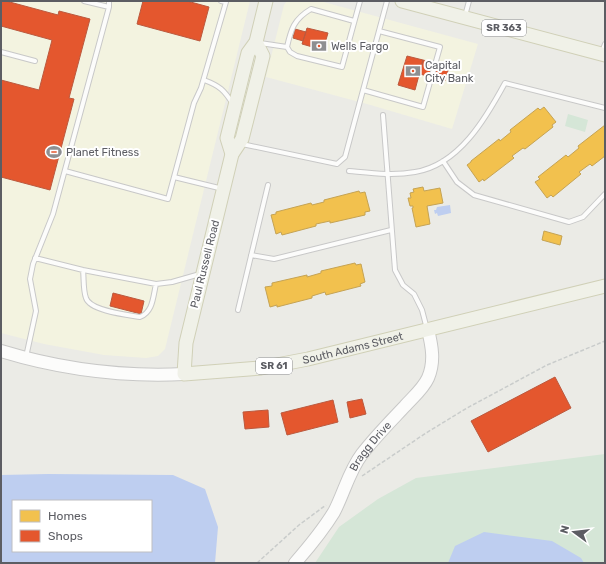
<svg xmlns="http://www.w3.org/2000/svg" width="606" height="564" font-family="Rubik,sans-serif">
<rect width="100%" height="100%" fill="#ebebe6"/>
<path fill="#f3f3e0" d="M1,1H250L165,349L158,356L146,358L104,355L44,344L1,333Z
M287,1H320L478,44L452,129L367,104L266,77L284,5Z"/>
<path fill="#d5e6d7" d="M568,114L588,120L585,132L565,126Z
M605,454V563H315L339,527L378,499L416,478Z"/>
<path fill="#becef0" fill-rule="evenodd" d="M450,205L451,213L438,216L437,213L435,214L434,210H436L437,207Z
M48,474L173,475L205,489L218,527L215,563H1V475ZM13,501H151V551H13Z
M484,532L552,541L581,558L584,563H448L455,546Z"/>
<path fill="#f2c14e" stroke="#c5a354" d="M544,107L556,122L552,125L553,127L525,149L523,148L512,156L514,158L484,181L483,179L479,182L467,165L471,162V161L499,139L500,141L511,132L510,130L538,108L540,110Z
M605,125V156L592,166L590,164L579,172L581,174L553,197L551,195L547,198L535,182L540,179L538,177L566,155L568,157L579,148L578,146Z
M423,187L424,191L440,188L443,203L427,206L430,224L416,227L412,208H413V206H410L408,198H411L410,193L414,192L413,189Z
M359,191L360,193L365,192L370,211L365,212V215L330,223V221L316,224V226L282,235L281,232L276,234L271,215L276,214V212L311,203L312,205L324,202V200Z
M544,231L562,236L560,245L542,240Z
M355,263L356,265L361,264L365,282L360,284L361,286L326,295L325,292L312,296V298L277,307V305L270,307L265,287L272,286V283L307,275V277L321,273V271Z"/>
<path fill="#e4572e" stroke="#bb593e" d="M1,1H6L58,15L59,11L90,19L69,98L74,99L50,190L1,177V80L39,90L52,40L1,26Z
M143,1H187L209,7L200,41L137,24Z
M307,28L328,33L323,50L302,44Z
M295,29L306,32L303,41L293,38Z
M407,56L423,60L415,90L398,85Z
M423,60L449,67L445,81L420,74Z
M113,293L144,301L141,314L110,306Z
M555,377L571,408L488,452L471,421Z
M362,399L366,414L350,418L347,402Z
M333,400L338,422L287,435L281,413Z
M268,410L269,427L245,429L243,412Z"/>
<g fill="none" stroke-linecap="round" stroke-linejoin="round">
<g stroke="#c8c8c8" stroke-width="6">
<path id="lane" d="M84,1L109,7
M465,16L469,1
M260,43L287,47L290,52L297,56L342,67L360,1
M287,47C291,29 294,19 311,9L354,21
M1,52L35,61
M602,52L605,44
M204,80C220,86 224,90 233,104
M363,90L423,107L440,47L379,31
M383,115L395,270L403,285L414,294L422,310L427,329
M242,144L337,164L345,157L387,1
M443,161L457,182L474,195L569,222L583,217L605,194
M65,171L168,199L194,103L201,88L226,2L221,1
M349,171C371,173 393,176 415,172C459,165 486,118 505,83L605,108
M174,177L223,189
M251,255L274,259L391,230
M35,258L83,270L156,284L172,282L200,274
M83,270C84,279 83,290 86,298C90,311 128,315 140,317C153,312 153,297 156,284
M238,310L268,185
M26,357L36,311L30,279L33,264L53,214L109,7V1"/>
</g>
<g stroke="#c8c8c7" stroke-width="14">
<g id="secondary">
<path d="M1,351C60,369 122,377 184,374"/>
<path id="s1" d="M295,563C309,547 323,530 334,512C344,493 349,471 362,454C375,437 390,422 405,406C413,397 423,389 428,378C435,362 432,346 428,330"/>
</g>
</g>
<g stroke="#d0d0b7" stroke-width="15">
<g id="primary">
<path d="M402,1L605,55"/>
<path id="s2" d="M256,42L263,56L242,139L232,154L186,343L184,374L261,368L308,359L605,286"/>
<path d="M232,154L227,138L248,53L256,42L266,1"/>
</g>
</g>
<path stroke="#c9cccb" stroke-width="1.5" stroke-dasharray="4 2" stroke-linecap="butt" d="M362,476L426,433L467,408L547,365L605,341
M257,563L299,525L326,505"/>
<use href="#lane" stroke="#fcfcfb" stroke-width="4"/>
<use href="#secondary" stroke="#fcfcfb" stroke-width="12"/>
<use href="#primary" stroke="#f0f1e8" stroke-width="13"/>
</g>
<defs>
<g id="bank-bare" transform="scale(1.2)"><path d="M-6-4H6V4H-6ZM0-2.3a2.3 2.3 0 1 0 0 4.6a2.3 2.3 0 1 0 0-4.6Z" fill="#8e8f91" stroke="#fff" stroke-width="2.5" paint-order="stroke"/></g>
<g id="stadium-bare" transform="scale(1.2)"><path d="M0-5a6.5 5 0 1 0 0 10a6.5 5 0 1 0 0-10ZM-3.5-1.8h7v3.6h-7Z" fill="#8e8f91" stroke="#fff" stroke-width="2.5" paint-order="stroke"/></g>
</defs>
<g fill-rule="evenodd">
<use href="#bank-bare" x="319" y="46"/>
<use href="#bank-bare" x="413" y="71"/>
<use href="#stadium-bare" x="54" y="152"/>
</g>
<g text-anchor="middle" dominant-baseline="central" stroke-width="4" stroke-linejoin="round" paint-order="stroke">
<g fill="#fff" stroke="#8d8e92" stroke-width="1">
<rect x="482" y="20" width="44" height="16" rx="3"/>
<rect x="256" y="358" width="36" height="16" rx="3"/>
</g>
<g font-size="10" font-weight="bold" fill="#5c5d63">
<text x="504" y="28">SR 363</text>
<text x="274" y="366">SR 61</text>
</g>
<g font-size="11" fill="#5c5d63" stroke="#fff" text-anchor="start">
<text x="331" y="46">Wells Fargo</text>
<text x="425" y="65">Capital<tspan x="425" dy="13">City Bank</tspan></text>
<text x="66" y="152">Planet Fitness</text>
</g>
<g font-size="11" fill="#5c5d63" stroke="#fff">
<text transform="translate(205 264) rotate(-76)">Paul Russell Road</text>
<text stroke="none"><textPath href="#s2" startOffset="516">South Adams Street</textPath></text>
<text stroke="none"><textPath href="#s1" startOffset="140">Bragg Drive</textPath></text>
</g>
</g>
<rect width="606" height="564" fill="none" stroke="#5c5d63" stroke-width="4"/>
<rect x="12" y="500" width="140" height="52" fill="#ffffff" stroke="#bebec1"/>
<rect x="20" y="510" width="20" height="12" fill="#f2c14e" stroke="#bebec1"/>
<text x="48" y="520" font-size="12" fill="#5c5d63">Homes</text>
<rect x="20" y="530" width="20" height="12" fill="#e4572e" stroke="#bebec1"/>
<text x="48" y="540" font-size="12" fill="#5c5d63">Shops</text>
<g transform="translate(574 532) rotate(285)" stroke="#ffffff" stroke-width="3" paint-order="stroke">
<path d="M0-3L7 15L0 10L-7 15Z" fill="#5c5d63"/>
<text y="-6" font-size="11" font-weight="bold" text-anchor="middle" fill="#5c5d63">N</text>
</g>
</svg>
